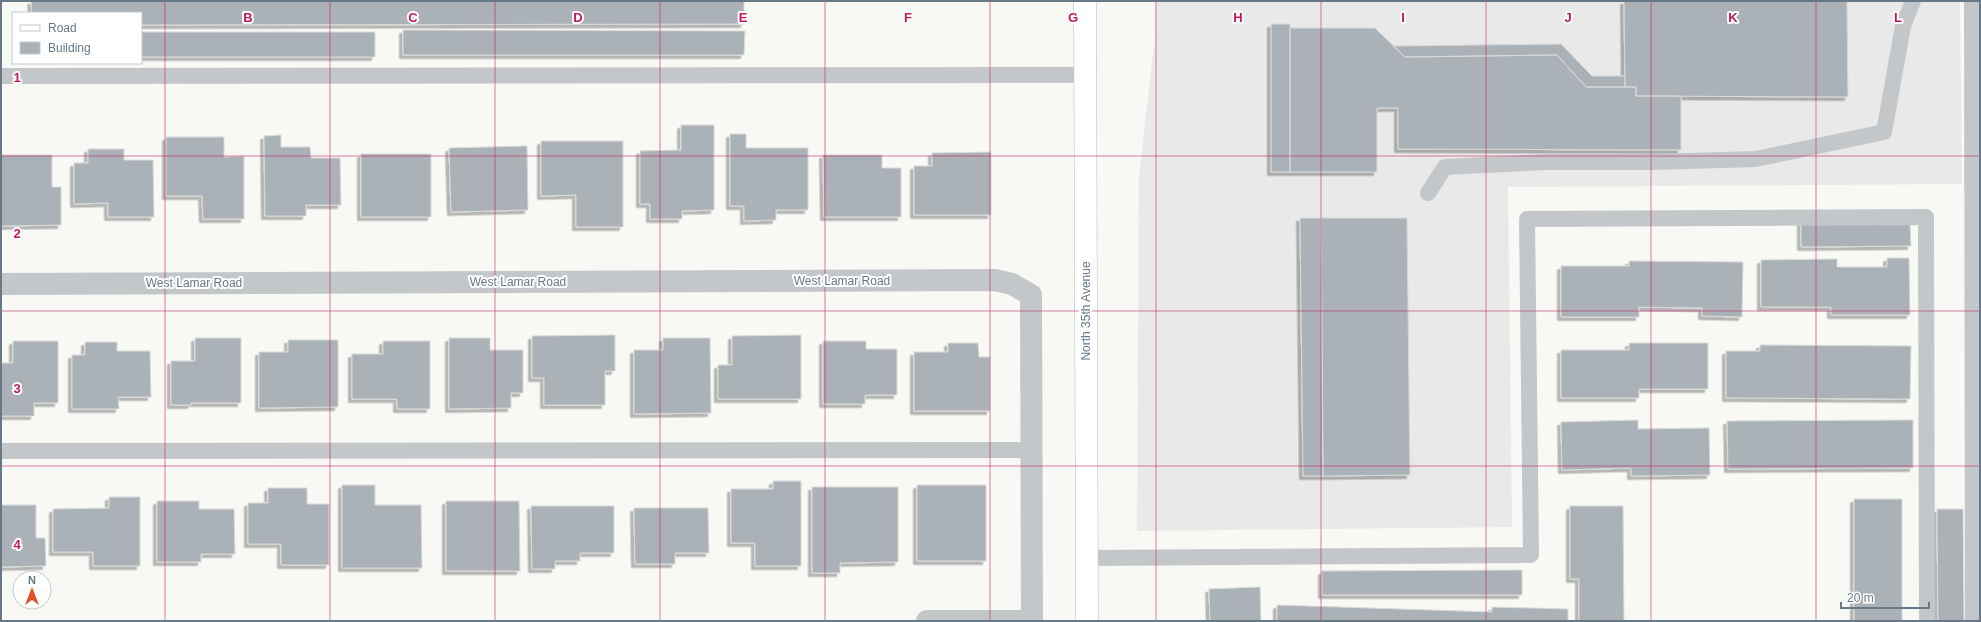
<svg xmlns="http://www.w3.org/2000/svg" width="1981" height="622" font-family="Helvetica,sans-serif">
<defs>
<filter id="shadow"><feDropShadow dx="-3.5" dy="3.5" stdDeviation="0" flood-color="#0004"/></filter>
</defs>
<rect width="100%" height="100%" fill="#f8f8f5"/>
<path fill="#e8e9e8" d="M1155,1H1960L1962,184L1508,187L1512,527L1137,531L1139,176L1155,37Z"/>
<path fill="#aab2b8" stroke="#d9d9d7" filter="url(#shadow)" d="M31,1H744V24L141,25V13H32Z
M1624,1H1847L1848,97L1636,96V87H1625Z
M1271,24H1290V172H1271Z
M1290,28H1375L1405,57L1557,55L1586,87H1636V96H1681V150L1398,149V108H1377V172H1290Z
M403,30L745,31L744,55H403Z
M141,32H375V57H141Z
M1561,44L1592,76H1625V87H1586L1557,55L1405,57L1393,46Z
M681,125H714V210L682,211V219H650V204H640V151L681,150Z
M730,134H746V148H808V210H776V220L744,221V206H730Z
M281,135V147H310L311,158H340L341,205H306V216H265L264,136Z
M166,137H224V157L244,156V219H203L202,196H166Z
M541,141H623V227H576V195L541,196Z
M527,146L528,210L451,212L449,148Z
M88,149H124V160H153L154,217H108V203L74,204V163H88Z
M991,152V215H914V166H932V153Z
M361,154H431V217H361Z
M1,155H52V187H61V225L1,226Z
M823,155H882V168H901V217H824Z
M1300,218H1321L1323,476H1303Z
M1321,218H1407L1410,475L1323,476Z
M1801,222H1910L1911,246L1801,247Z
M1887,258H1909L1910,315H1831V307H1761V260L1837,259V267H1887Z
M1629,261L1743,262L1742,317L1702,316V308L1639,307V317H1561V266H1629Z
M615,335V371H605V405H544V378H532V336Z
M801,335V399H718V365H732V336Z
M195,338H241V403H191V405H171V361H195Z
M449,338H490V350H523V393H511V408L449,409Z
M663,338H710L711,413L634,414V350H663Z
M288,340H338V407L259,408V352H288Z
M13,341H58V403H34V416H1V363H13Z
M383,341H430V409H397V399H352V354H383Z
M823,341H866V349H897V395H865V404H823Z
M85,342H117V351H150L151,397H118L119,409H72V355H85Z
M948,343H978L979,357H990V411H914V352H948Z
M1629,343H1708V389H1639V398H1561V350H1629Z
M1760,345L1911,346L1910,399L1726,398V351H1760Z
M1638,420V429L1709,428L1710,475L1631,476V468L1562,470L1561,422Z
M1913,420V468L1728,469L1727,421Z
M773,481H801V566H755V543H731V489H773Z
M342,485H375V505H421L422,568H342Z
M917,485H986V561H917Z
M812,487H898V562L840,563V573H812Z
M268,488H307V504H329V565H281V544H248V503H268Z
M109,497H140V566H93V552H53V509L109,508Z
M1854,499H1902V621H1854Z
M157,501H199V509H234L235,554H201V562H157Z
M446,501H519L520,571H446Z
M1,505H36V538H45L46,566L1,567Z
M531,506H614V553H580V561H555V569H532Z
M1570,506H1623L1624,621H1579V579H1570Z
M634,508H708L709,553H675V564H635Z
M1937,509H1963L1964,621H1938Z
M1522,570V595H1322V571Z
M1260,587L1261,621H1210L1209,589Z
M1277,605L1492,612V607L1568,609V621H1277Z"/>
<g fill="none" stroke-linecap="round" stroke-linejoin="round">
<g stroke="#b5bbbf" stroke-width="23">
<path id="secondary" d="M1085,1L1087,621"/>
</g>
<path stroke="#c3c7ca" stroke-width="16" d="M1972,1L1973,621
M1,76L1085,75
M1428,193L1445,167L1546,162H1653L1756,159L1884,132L1903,26L1913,1
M1,451L1032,450
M1087,558L1531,555L1527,219L1926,217L1927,621"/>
<path stroke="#c3c7ca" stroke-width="22" d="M1,284L995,280L1012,284L1031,295L1032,621
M927,621H1032"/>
<use href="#secondary" stroke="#fff" stroke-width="22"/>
</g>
<path fill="none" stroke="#c2185b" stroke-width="1" stroke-opacity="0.55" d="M165,1V621M330,1V621M495,1V621M660,1V621M825,1V621M990,1V621M1156,1V621M1321,1V621M1486,1V621M1651,1V621M1816,1V621M1,156H1980M1,311H1980M1,466H1980"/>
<g text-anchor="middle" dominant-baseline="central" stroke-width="4" stroke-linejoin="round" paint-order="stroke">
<g font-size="12" fill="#677986" stroke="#fff">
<text x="842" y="281">West Lamar Road</text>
<text x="518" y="282">West Lamar Road</text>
<text x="194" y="283">West Lamar Road</text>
<text transform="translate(1086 311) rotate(-90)">North 35th Avenue</text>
</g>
</g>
<g font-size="13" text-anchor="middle" font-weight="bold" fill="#c2185b" stroke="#fff" stroke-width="4" stroke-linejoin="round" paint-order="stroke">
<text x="248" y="22">B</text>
<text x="413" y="22">C</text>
<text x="578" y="22">D</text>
<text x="743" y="22">E</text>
<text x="908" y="22">F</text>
<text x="1073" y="22">G</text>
<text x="1238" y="22">H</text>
<text x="1403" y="22">I</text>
<text x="1568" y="22">J</text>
<text x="1733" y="22">K</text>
<text x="1898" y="22">L</text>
<text x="17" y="82">1</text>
<text x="17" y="238">2</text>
<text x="17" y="393">3</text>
<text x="17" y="549">4</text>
</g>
<rect width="1981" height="622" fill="none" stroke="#677986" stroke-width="4"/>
<rect x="12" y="12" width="130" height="52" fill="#ffffff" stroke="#c2c9cf"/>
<rect x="20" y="25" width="20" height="6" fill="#ffffff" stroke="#c2c9cf"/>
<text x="48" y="32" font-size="12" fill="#677986">Road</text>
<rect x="20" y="42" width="20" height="12" fill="#aab2b8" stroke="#c2c9cf"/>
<text x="48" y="52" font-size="12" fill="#677986">Building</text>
<g transform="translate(32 590)"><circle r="19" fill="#ffffff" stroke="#c2c9cf"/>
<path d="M0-3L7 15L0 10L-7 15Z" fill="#e34e29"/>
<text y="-6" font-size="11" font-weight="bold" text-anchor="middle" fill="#677986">N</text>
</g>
<path d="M1841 602v6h88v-6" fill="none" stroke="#677986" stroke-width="2"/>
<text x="1847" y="602" font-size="12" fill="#677986" stroke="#ffffff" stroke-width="3" paint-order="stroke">20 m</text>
</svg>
